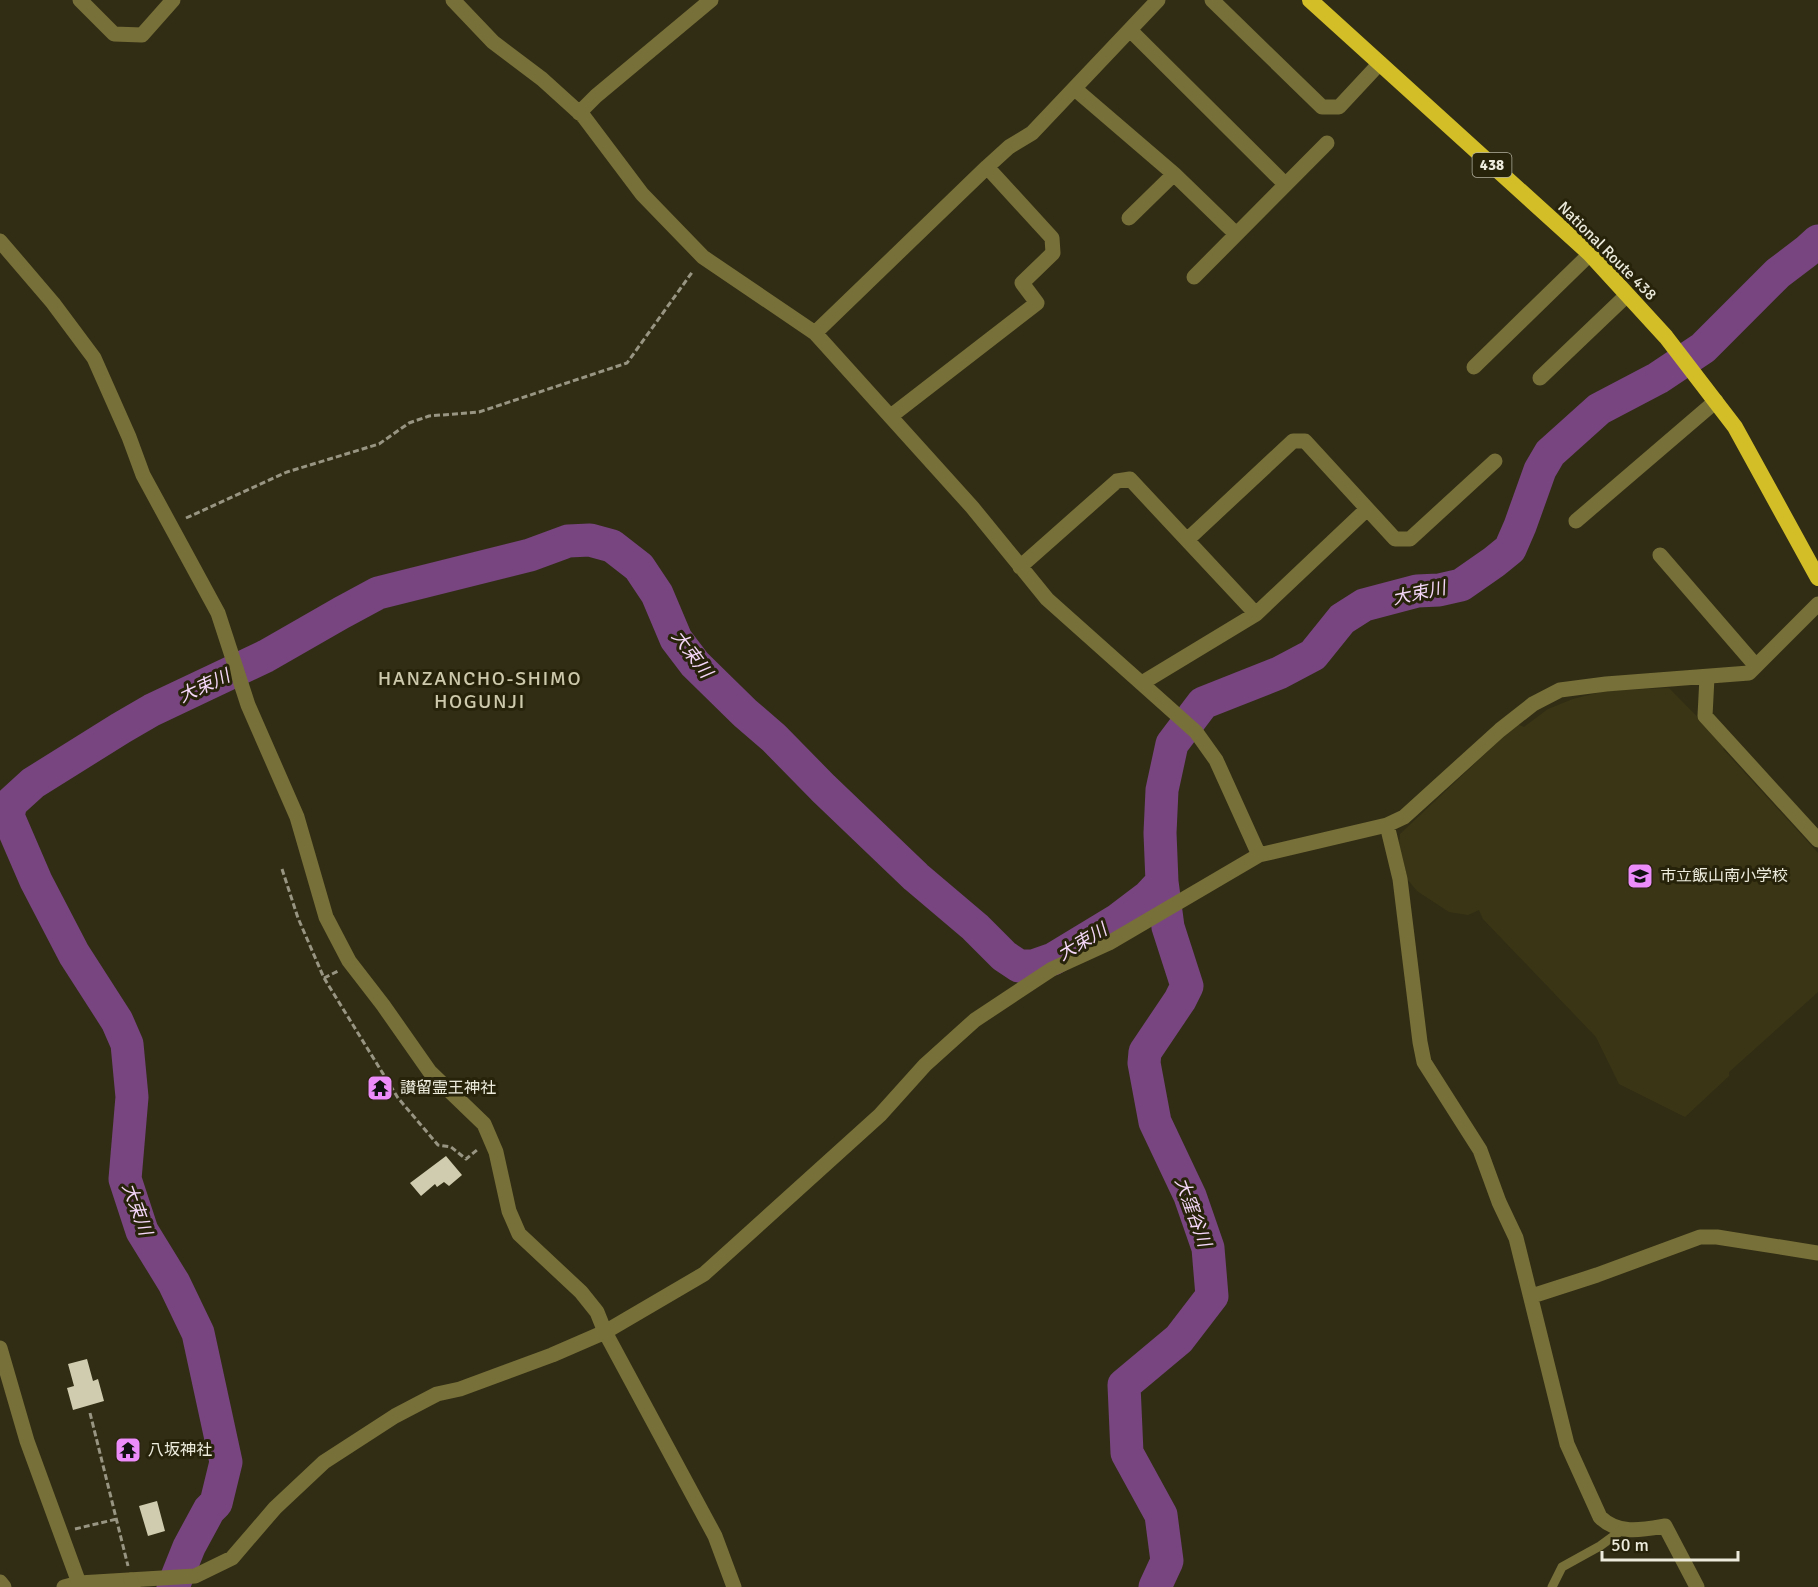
<svg xmlns="http://www.w3.org/2000/svg" width="1818" height="1587" font-family="Signika,'Noto Sans JP',sans-serif">
<rect width="100%" height="100%" fill="#312d15"/>
<path fill="#3a3615" d="M1669,688L1726,746L1723,749L1818,853V992L1729,1072V1076L1685,1117L1619,1084L1596,1037L1483,919L1479,910L1468,915L1449,912L1417,891L1408,880L1399,845L1400,834L1517,724L1524,727L1548,709L1573,699L1605,691Z"/>
<g fill="none" stroke-linecap="round" stroke-linejoin="round">
<path stroke="#784580" stroke-width="33" d="M173,1587L189,1547L209,1510L216,1503L226,1462L198,1333L174,1283L142,1231L125,1179L132,1097L127,1044L117,1021L74,954L36,881L8,816L11,803L33,783L121,728L152,710L266,656L341,613L378,593L530,555L568,541L590,540L612,546L639,567L657,594L676,639L695,664L745,713L774,738L823,788L916,877L975,927L1004,956L1019,966H1033L1053,959L1119,919L1148,897L1162,882
M1155,1587L1167,1561L1161,1515L1127,1453L1124,1385L1179,1339L1212,1296L1208,1248L1190,1196L1155,1122L1144,1063L1145,1052L1180,1000L1187,986L1168,927L1162,882L1160,833L1162,790L1172,744L1203,703L1279,673L1313,655L1342,619L1364,605L1417,591L1439,590L1461,585L1494,562L1510,549L1520,526L1540,470L1550,453L1599,409L1658,378L1703,348L1778,273L1807,251L1818,241"/>
</g>
<path fill="#cfccaf" d="M446,1156L462,1175L449,1186L444,1182L437,1187L435,1184L421,1196L410,1183Z
M87,1359L93,1381L98,1379L104,1401L73,1410L67,1388L74,1386L68,1364Z
M157,1501L165,1531L148,1536L139,1506Z"/>
<g fill="none" stroke-linecap="round" stroke-linejoin="round">
<path stroke="#989582" stroke-width="3" stroke-dasharray="6 3" stroke-linecap="butt" d="M186,518L287,472L379,444L409,423L429,416L479,412L627,363L693,271
M282,869L298,918L324,978L398,1098L438,1145L451,1147L466,1159L477,1150
M324,978L338,971
M90,1413L128,1566
M75,1529L117,1519"/>
<path stroke="#787039" stroke-width="9" d="M1552,1587L1562,1567L1600,1546L1622,1530"/>
<path stroke="#787039" stroke-width="15" d="M80,0L114,34L142,35L173,0
M453,0L493,42L542,79L584,117L642,194L703,257L815,333L972,507L1047,599L1196,732L1216,760L1259,855
M1212,0L1322,107H1339L1380,63
M1130,30L1285,184
M1075,89L1174,174L1236,234
M579,113L596,96L711,0
M1129,218L1174,174
M0,241L53,303L94,358L129,437L143,475L218,613L248,705L297,817L326,917L349,961L383,1005L430,1072L484,1124L496,1152L509,1211L519,1234L581,1292L597,1312L605,1332L715,1536L734,1587
M1194,277L1327,143
M815,333L987,167L1009,147L1032,133L1158,0
M1474,367L1590,254
M1540,378L1627,295
M891,416L1037,303L1022,283L1053,253L1052,238L987,167
M1576,521L1716,401
M1187,540L1293,441H1305L1395,539H1410L1495,461
M1660,555L1756,666
M1020,567L1117,481L1130,479L1256,614
M1707,677L1705,716L1818,840
M1142,683L1256,614L1367,509
M1387,825L1400,879L1420,1042L1424,1062L1480,1150L1499,1202L1516,1238L1567,1444L1600,1517C1618,1535 1642,1530 1665,1526L1697,1587
M1532,1296L1597,1275L1700,1237H1717L1818,1253
M0,1582L4,1587
M64,1587L79,1583L195,1576L232,1558L275,1508L324,1462L395,1416L437,1394L460,1389L552,1355L605,1332L704,1274L880,1115L925,1065L975,1020L1052,969L1109,943L1259,855L1387,825L1404,817L1500,730L1533,704L1560,690L1606,684L1749,673L1818,604"/>
<path stroke="#787039" stroke-width="15" d="M0,1348L27,1441L79,1583
M131,1580L133,1587"/>
<path stroke="#d3be28" stroke-width="16" d="M1310,0L1590,254L1666,337L1735,427L1818,578"/>
</g>
<defs>
<g id="school-square" transform="scale(1.35)"><rect x="-9" y="-9" width="18" height="18" rx="4" fill="#ec8cfb" stroke="#27230b"/><path d="M0-5L7-2L0 1L-7-2ZM-4 1L0 2.5L4 1V4Q0 6-4 4Z" fill="#111"/></g>
<g id="temple-square" transform="scale(1.35)"><rect x="-9" y="-9" width="18" height="18" rx="4" fill="#ec8cfb" stroke="#27230b"/><path d="M0-6L5-2H3V0L6.5 2.5H4V6H1.5V3h-3V6H-4V2.5H-6.5L-3 0V-2H-5Z" fill="#111"/></g>
</defs>
<g fill-rule="evenodd">
<use href="#school-square" x="1640" y="876"/>
<use href="#temple-square" x="380" y="1088"/>
<use href="#temple-square" x="128" y="1450"/>
</g>
<g text-anchor="middle" dominant-baseline="central" stroke-width="6" stroke-linejoin="round" paint-order="stroke">
<rect fill="#27230b" stroke="#b1af9d" stroke-width="1.5" x="1472.5" y="153" width="39" height="24" rx="4.5"/>
<g font-size="15" font-weight="bold" fill="#ecebdc">
<text x="1492" y="165">438</text>
</g>
<g font-size="16" fill="#ecebdc" stroke="#27230b">
<text transform="translate(1607 251) rotate(45)">National Route 438</text>
</g>
<g font-size="16" fill="#ecebdc" stroke="#27230b" text-anchor="start">
<text x="1660" y="876">市立飯山南小学校</text>
<text x="400" y="1088">讃留霊王神社</text>
<text x="148" y="1450">八坂神社</text>
</g>
<g font-size="18" font-style="italic" fill="#f5d7f9" stroke="#27230b">
<text transform="translate(1419 593) rotate(-12)">大束川</text>
<text transform="translate(692 654) rotate(53)">大束川</text>
<text transform="translate(204 686) rotate(-25)">大束川</text>
<text transform="translate(1082 942) rotate(-31)">大束川</text>
<text transform="translate(137 1209) rotate(70)">大束川</text>
<text transform="translate(1193 1212) rotate(70)">大窪谷川</text>
</g>
<g font-size="20" letter-spacing="1.5" fill="#ccc9ac" stroke="#27230b">
<text x="480" y="678">HANZANCHO-SHIMO<tspan x="480" dy="23">HOGUNJI</tspan></text>
</g>
</g>
<path d="M1602 1551v9h136v-9" fill="none" stroke="#ecebdc" stroke-width="3"/>
<text x="1611" y="1551" font-size="18" fill="#ecebdc" stroke="#27230b" stroke-width="4.5" paint-order="stroke">50 m</text>
</svg>
